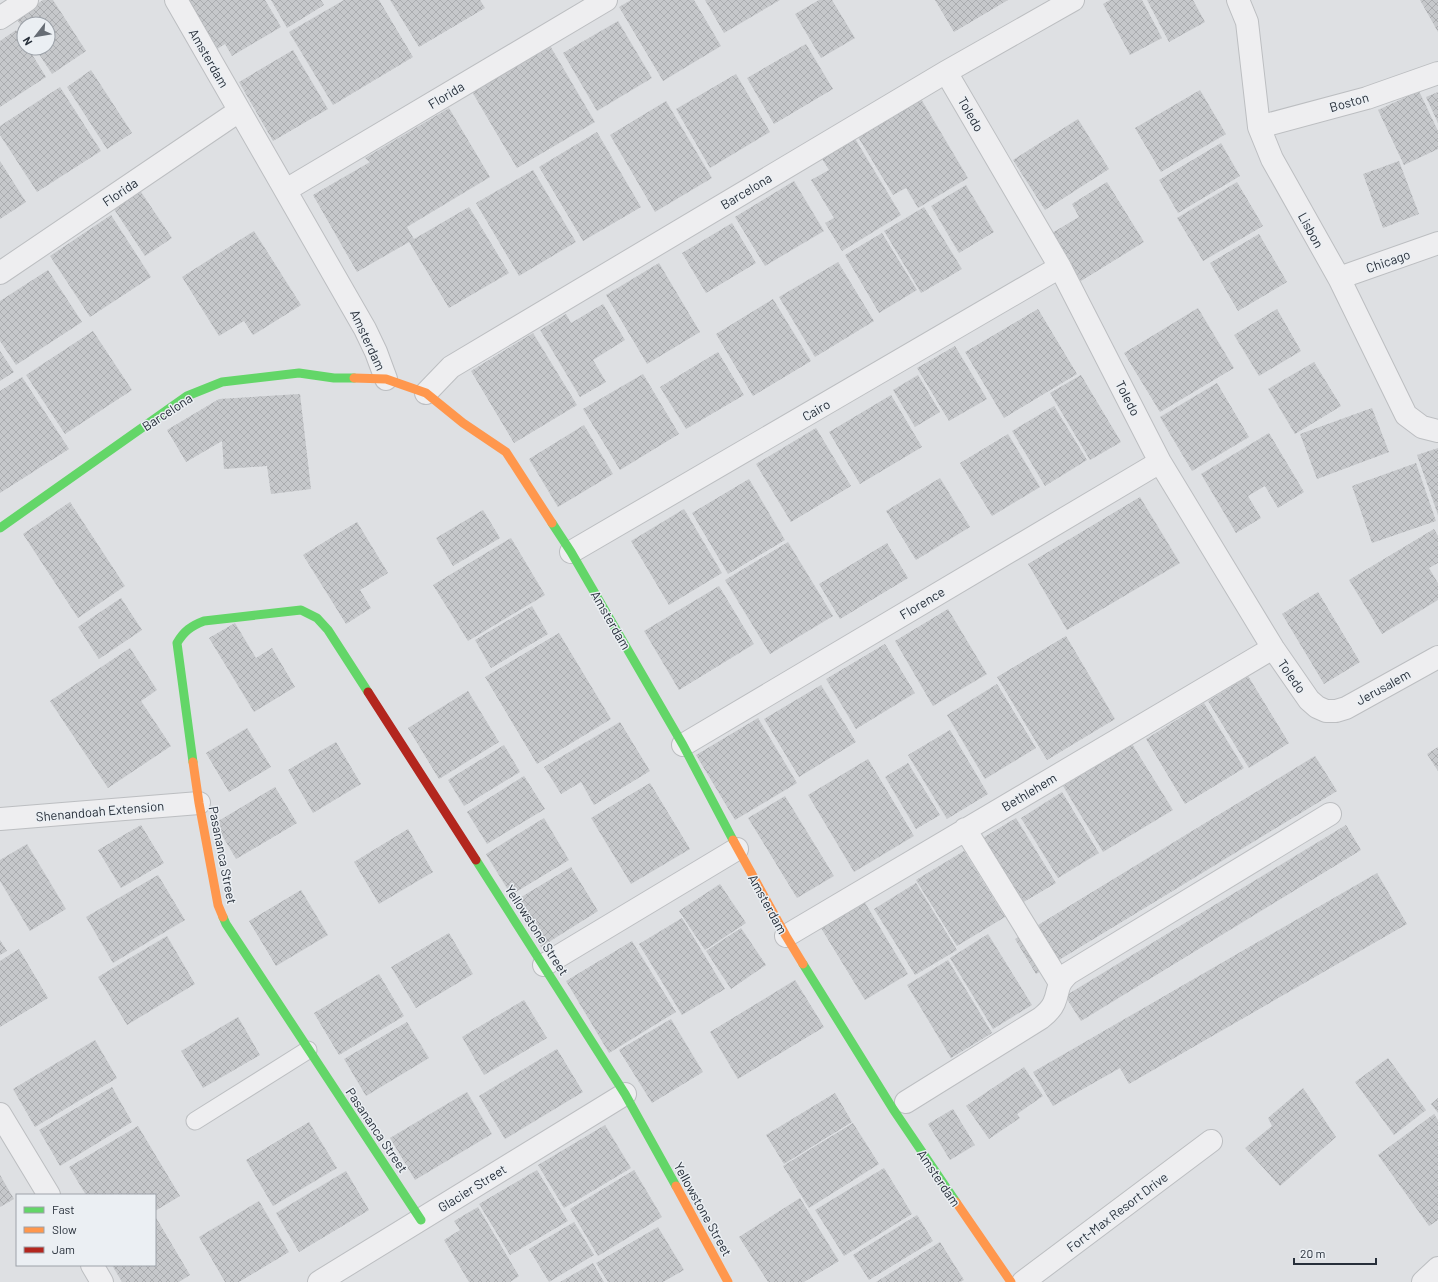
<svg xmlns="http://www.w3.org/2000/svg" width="1438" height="1282" font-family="Barlow,sans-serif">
<defs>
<pattern id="building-cross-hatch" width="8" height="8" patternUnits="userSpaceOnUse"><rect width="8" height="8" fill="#c6c8cb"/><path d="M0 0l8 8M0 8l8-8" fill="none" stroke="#aaacaf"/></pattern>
</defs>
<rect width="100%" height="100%" fill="#dee0e3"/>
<path fill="url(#building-cross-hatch)" d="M43,0H53L86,51L52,74L35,48H48V24H24V30L16,18Z
M183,0H265L281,27L232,56L225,44L214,51Z
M271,0H321L324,5L287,28Z
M344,0H379L413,57L333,105L289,32Z
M390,0H480L485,8L419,47Z
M631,0H694L721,46L663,81L619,7Z
M705,0H780L724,33Z
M819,0H832L855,38L821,58L795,14Z
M935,0H1008L954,32Z
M1110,0H1142L1162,38L1130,55L1103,4Z
M1147,0H1193L1205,22L1169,42Z
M1420,0H1438V32Z
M618,21L652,78L597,111L563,53Z
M16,30L24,42V48H28L46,77L0,107V41Z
M549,44L595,122L517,168L471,90Z
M806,44L833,89L774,124L747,78Z
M293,50L328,109L273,141L239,82Z
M91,70L132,133L107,149L67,87Z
M736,74L770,132L710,168L676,109Z
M60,87L101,151L37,192L0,135V126Z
M1200,90L1226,134L1161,172L1135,128Z
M1419,91L1438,131V149L1404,165L1378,110Z
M1438,92V123L1426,97Z
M921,99L968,178L918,208L906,188L893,195L858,137Z
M666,101L712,178L655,212L610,135Z
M449,108L490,177L407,227L414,239L469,207L509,273L449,308L409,242L357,272L313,195L370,162L365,158Z
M1078,119L1109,169L1045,210L1013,160Z
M597,132L641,207L583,241L539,167Z
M854,137L901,215L842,251L825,223L834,218L811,180L829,170L821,157Z
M1221,143L1240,176L1178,213L1159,180Z
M0,161L26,202L0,219Z
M1399,161L1419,214L1383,228L1363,174Z
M533,170L576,242L519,276L476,203Z
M794,181L824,231L765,266L735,217Z
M1107,182L1144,242L1081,281L1052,233L1079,217L1072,204Z
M1237,182L1263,226L1203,261L1177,218Z
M966,185L994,232L959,253L931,206Z
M139,189L172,238L145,256L112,206Z
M924,207L962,269L921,293L884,231Z
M111,215L151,277L90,317L50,256Z
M732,223L756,263L706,293L682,253Z
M254,231L301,305L253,335L244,321L219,336L182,277Z
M882,233L917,290L879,313L845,255Z
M1259,234L1287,282L1238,311L1210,263Z
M838,262L874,321L815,357L779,297Z
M659,263L700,332L647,364L606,295Z
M48,270L82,322L16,365L0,341V301Z
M773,299L811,361L753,396L716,334Z
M603,304L625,340L593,360L606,382L580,397L540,330L566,314L571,323Z
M1198,308L1234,368L1160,412L1124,353Z
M1038,309L1077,374L1004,418L965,352Z
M1277,309L1301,351L1259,376L1234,335Z
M93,331L132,390L65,434L26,375Z
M533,333L577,405L514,443L471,371Z
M955,346L987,399L949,421L917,368Z
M0,351L14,372L0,381Z
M718,352L744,395L686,429L660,387Z
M1314,362L1341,406L1295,434L1268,389Z
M643,374L679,434L620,470L583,409Z
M918,375L940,412L915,427L893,390Z
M1081,375L1121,442L1090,460L1050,393Z
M22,377L69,449L0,493V391Z
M1217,383L1249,437L1192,471L1160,417Z
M300,394L311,489L271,494L267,466L224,469L222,441L186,462L167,430L219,399Z
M891,395L922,447L860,484L829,432Z
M1054,406L1087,460L1045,486L1012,431Z
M1372,408L1389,452L1317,479L1300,434Z
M584,425L613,474L558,507L529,459Z
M816,428L851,486L791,522L756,464Z
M1269,433L1304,492L1278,508L1265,486L1248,496L1261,518L1236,533L1201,474Z
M1008,434L1040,487L992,516L960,463Z
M1438,448V515L1417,455Z
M1416,463L1436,521L1372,543L1352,486Z
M940,478L970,527L916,560L886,511Z
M749,479L785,540L728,574L692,513Z
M1140,497L1180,563L1067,630L1028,564Z
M70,502L125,586L78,618L23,534Z
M684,509L722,573L669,605L631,541Z
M483,510L500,538L453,566L436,538Z
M357,522L388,573L360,590L371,608L346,624L303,555Z
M1434,529L1438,536V563L1429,568L1438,583V600L1382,634L1349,580Z
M511,538L545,595L468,641L433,585Z
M788,542L833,616L770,654L725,580Z
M887,543L908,578L840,619L819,584Z
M719,586L754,644L679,690L644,631Z
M1318,592L1360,662L1324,684L1282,614Z
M121,598L142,630L99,659L78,627Z
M532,606L548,634L491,668L475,640Z
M948,609L987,674L933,706L895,641Z
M235,623L256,658L272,648L295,687L254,712L209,638Z
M559,633L611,719L537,764L485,677Z
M1066,636L1115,719L1047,760L997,677Z
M885,644L915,693L856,729L826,679Z
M130,648L157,690L141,701L171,746L108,788L50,701Z
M1248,676L1289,743L1249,768L1208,701Z
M997,684L1036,748L985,779L947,715Z
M821,685L856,742L799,777L764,719Z
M468,691L499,742L439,779L408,728Z
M1204,703L1244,768L1185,804L1146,739Z
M758,718L797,783L735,820L696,755Z
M620,722L650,771L594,805L581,782L561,794L544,767Z
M247,728L271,767L229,792L206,753Z
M950,730L988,794L947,819L908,755Z
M336,742L361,784L313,813L288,770Z
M1132,744L1173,810L1103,852L1063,786Z
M504,745L520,772L464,806L448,780Z
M1438,747V771L1427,754Z
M1315,756L1337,791L1036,974L1015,939Z
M868,759L914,836L854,872L808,795Z
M908,763L940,815L916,829L885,777Z
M524,776L545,809L487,844L467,812Z
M650,783L690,849L631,884L591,818Z
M275,787L297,823L236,859L215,823Z
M1062,792L1099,853L1058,878L1021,818Z
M785,796L834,876L797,898L748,818Z
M544,818L569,860L511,895L486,854Z
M1016,818L1056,883L1015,907L976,842Z
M141,825L164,863L121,888L98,850Z
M1346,825L1361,850L1081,1021L1065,996Z
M408,829L433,872L379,904L354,862Z
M27,844L66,909L30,931L0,881V860Z
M964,851L1005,917L957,946L916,880Z
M571,867L598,911L541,947L513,902Z
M1377,873L1407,924L1129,1084L1120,1068L1053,1106L1033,1072Z
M158,875L185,920L113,963L86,917Z
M916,883L957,950L915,975L874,909Z
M720,884L746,923L705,950L679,911Z
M301,890L328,935L276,966L249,921Z
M864,901L908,974L865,1000L821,928Z
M682,918L725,989L682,1015L639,944Z
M741,928L766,965L731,989L706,951Z
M449,933L473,974L416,1008L391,967Z
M988,934L1032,1005L993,1029L950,958Z
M167,936L195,984L127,1025L98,977Z
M0,940L7,951L0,955Z
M632,941L676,1012L609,1053L566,981Z
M19,949L48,998L0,1027V961Z
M948,960L992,1033L951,1058L907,985Z
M379,974L404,1016L339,1055L314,1013Z
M795,980L824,1027L738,1079L710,1032Z
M524,1000L547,1038L484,1075L462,1037Z
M238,1017L260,1055L203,1088L181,1051Z
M671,1019L703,1072L652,1103L619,1050Z
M407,1022L429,1058L366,1096L344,1059Z
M95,1040L117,1078L35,1127L13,1089Z
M557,1049L583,1092L505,1139L479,1096Z
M1388,1058L1426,1110L1394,1135L1355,1082Z
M1024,1067L1043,1096L1017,1114L1020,1118L989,1139L966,1106Z
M112,1087L132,1122L60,1166L39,1130Z
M1303,1088L1336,1137L1280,1186L1245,1148L1272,1126L1268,1118Z
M467,1092L492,1134L415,1180L390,1138Z
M835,1093L852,1122L784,1164L766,1135Z
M1438,1098V1113L1431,1104Z
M953,1109L975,1145L950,1160L928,1124Z
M1434,1114L1438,1120V1220L1429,1226L1378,1155Z
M309,1122L337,1168L273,1206L246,1160Z
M853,1123L879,1164L809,1208L783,1166Z
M605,1125L631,1168L564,1208L538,1165Z
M138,1126L180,1196L155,1211V1195H86L69,1167Z
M884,1168L912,1214L844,1256L815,1210Z
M537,1170L568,1221L510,1255L479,1204Z
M634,1170L662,1217L598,1256L570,1209Z
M346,1171L369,1210L299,1252L276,1213Z
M0,1175L14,1199L0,1207Z
M800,1198L839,1261L804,1282H768L739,1237Z
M259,1201L289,1252L239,1282H225L199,1237Z
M478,1207L519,1276L510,1282H469L444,1240L460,1230L454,1221Z
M917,1215L933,1241L869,1280L853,1255Z
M155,1216L190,1275L179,1282H122L112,1265H155Z
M574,1222L594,1255L549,1282L529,1249Z
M658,1227L684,1270L663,1282H608L596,1263Z
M940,1242L964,1280L960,1282H876Z
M593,1263L604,1282H560Z"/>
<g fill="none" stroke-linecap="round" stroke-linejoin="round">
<g stroke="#bcbec1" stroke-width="19">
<path id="lane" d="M195,1121L308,1050"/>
</g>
<g stroke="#bcbec1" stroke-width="24">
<path id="street" d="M176,0L365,329L376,352L386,379
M1238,0L1247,22L1259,127L1272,159L1339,278L1406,415L1422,427L1438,431
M0,18L27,0
M946,72L1060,267L1160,462L1273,648L1309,700L1317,707L1326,711H1336L1346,708L1438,657
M1259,127L1367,98L1438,73
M286,190L606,0
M0,273L239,111
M1339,278L1438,243
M426,393L451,367L946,72L1073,0
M571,552L1060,267
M683,745L1160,462
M0,819L199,803
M965,829L1060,983
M786,936L1273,648
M544,965L737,849
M906,1102L1041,1018C1046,1014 1051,1010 1054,1003C1060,989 1055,986 1069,973L1330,814
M0,1114L49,1195
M92,1265L102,1282
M319,1282L625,1094
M1023,1282L1211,1141
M1423,1282L1438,1268"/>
</g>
<use href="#lane" stroke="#eeeef0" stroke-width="17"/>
<use href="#street" stroke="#eeeef0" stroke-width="22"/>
<path stroke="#63d668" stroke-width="9" d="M552,523L571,552L683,745L733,840
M0,528L187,396L222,382L299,373L334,378H354
M193,762L177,643C184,631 191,626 204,621L301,610L317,618L328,630L368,692
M476,860L625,1094L676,1186
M223,917L226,924L421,1220
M803,964L893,1109L956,1202"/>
<path stroke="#ff974d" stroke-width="9" d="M354,378L386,379L426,393L463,423L506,452L552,523
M193,762L199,803L218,905L223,917
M733,840L786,936L803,964
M676,1186L728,1282
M956,1202L1011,1282"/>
<path stroke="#b3261e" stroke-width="9" d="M368,692L476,860"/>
</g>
<g text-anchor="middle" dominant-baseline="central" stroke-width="3" stroke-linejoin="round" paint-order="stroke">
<g font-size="13" fill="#272f3a" stroke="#ebeff3">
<text transform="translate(209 58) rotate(60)">Amsterdam</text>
<text transform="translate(446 95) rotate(-31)">Florida</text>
<text transform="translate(1349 102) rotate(-16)">Boston</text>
<text transform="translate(971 114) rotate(60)">Toledo</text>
<text transform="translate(746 191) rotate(-31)">Barcelona</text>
<text transform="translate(120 192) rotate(-34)">Florida</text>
<text transform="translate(1311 230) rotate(61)">Lisbon</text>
<text transform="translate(1388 261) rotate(-19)">Chicago</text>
<text transform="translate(368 340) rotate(65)">Amsterdam</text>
<text transform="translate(1128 398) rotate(63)">Toledo</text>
<text transform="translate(816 410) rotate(-30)">Cairo</text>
<text transform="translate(167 412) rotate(-33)">Barcelona</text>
<text transform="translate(922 603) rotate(-31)">Florence</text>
<text transform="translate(611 620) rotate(60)">Amsterdam</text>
<text transform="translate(1292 676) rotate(55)">Toledo</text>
<text transform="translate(1383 687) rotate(-29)">Jerusalem</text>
<text transform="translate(1029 792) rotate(-31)">Bethlehem</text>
<text transform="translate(100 811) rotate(-5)">Shenandoah Extension</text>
<text transform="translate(223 855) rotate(79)">Pasananca Street</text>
<text transform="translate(768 904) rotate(61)">Amsterdam</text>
<text transform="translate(537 930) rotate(57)">Yellowstone Street</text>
<text transform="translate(377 1130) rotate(56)">Pasananca Street</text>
<text transform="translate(939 1178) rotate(56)">Amsterdam</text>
<text transform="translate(472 1188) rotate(-32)">Glacier Street</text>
<text transform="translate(703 1209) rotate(61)">Yellowstone Street</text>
<text transform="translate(1117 1212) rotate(-37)">Fort-Max Resort Drive</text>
</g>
</g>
<rect x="16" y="1194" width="140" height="72" fill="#ebeff3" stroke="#9da2a9"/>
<rect x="24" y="1207" width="20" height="6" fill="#63d668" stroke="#9da2a9"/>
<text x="52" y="1214" font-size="12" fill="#272f3a">Fast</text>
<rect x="24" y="1227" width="20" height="6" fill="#ff974d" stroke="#9da2a9"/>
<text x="52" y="1234" font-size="12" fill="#272f3a">Slow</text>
<rect x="24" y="1247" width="20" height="6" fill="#b3261e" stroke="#9da2a9"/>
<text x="52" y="1254" font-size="12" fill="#272f3a">Jam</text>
<g transform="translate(36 36) rotate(239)"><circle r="19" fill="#ebeff3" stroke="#9da2a9"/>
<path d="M0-3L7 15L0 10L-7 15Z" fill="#676d75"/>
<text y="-6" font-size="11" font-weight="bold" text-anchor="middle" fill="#272f3a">N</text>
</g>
<path d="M1294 1258v6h82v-6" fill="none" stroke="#272f3a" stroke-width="2"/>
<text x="1300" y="1258" font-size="12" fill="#272f3a" stroke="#ebeff3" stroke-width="3" paint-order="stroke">20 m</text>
</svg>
